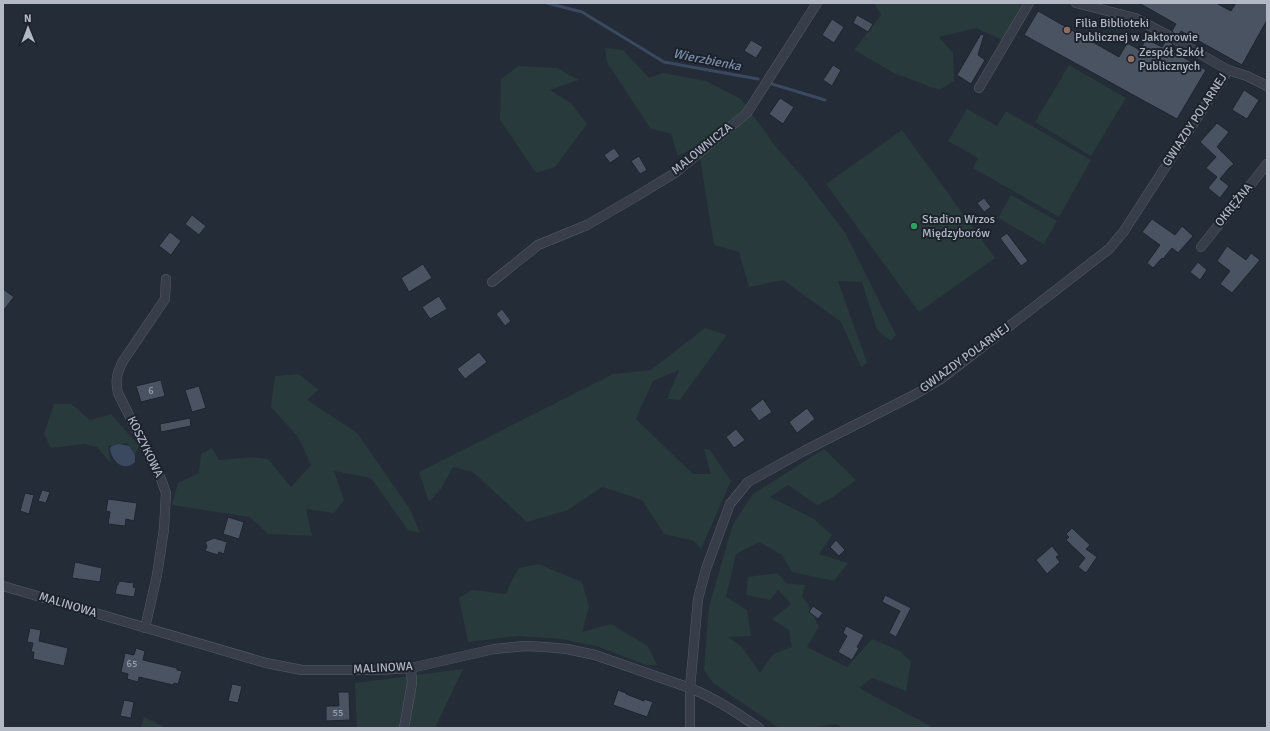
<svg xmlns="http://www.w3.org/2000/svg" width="1270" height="731" font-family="Signika,sans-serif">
<rect width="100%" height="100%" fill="#242c38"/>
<path fill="#283a3b" d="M874,3H1021V6L1002,40L976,28L939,37L953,53L954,81L939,90L894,73L854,50L881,15Z
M605,48L623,50L649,78L663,73L706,81L741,99L776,147L806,181L846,234L896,335L891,341L877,330L862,282L838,281L867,363L861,367L841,322L783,280L749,287L739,252L714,245L698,146L678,156L671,134L650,128L607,62Z
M1069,65L1126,98L1091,156L1035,122Z
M518,66L557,68L579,80L550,90L571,103L587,124L555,167L536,173L500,120L501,79Z
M967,109L997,126L1006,111L1091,160L1059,217L973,168L978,158L948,141Z
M902,130L995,258L919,312L826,184Z
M1011,195L1057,221L1044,244L998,218Z
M705,328L727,335L680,400L667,399L679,370L653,381L636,419L693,474H711L704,449L710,450L731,481L701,549L694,541L664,534L642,500L602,487L568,510L527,522L473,472L453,467L441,489L429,502L419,472L613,374L651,370Z
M299,374L319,390L307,400L357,433L410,509L420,533L408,530L371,478L334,471L344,500L334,513L306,509L312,536L268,534L250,517L172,505L178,483L199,473L201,454L212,448L219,460L252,457L268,459L291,487L311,465L298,437L271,407L275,376Z
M54,404H71L90,420L111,414L139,446L135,455L127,443L108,446L111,464L97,447L84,444L51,448L44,434Z
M824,449L856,480L833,497L817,505L788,485L770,497L814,519L832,535L819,554L848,563L834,581L792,572L782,555L759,542L736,554L726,597L747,610L751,636L728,637L742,647L760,673L773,654L792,647L789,630L772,619L791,604L778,590L770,600L746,595L748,577L778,573L786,583L805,585L802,597L808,604L819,627L807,647L847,667L872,639L900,651L911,662L906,691L872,678L859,688L934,728H843L836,724L813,728H779L713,683L704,670L709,606L733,524L753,494Z
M538,564L582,582L589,607L582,632L611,624L648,646L657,665H646L599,647L562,639L518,636L468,642L459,598L472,590L506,594L512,580L519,568Z
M463,669L435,728H357L355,683Z
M144,717L167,728H141Z"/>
<path fill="#3a4960" d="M119,444L129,446L135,455V462C124,473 111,461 110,448L112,446Z"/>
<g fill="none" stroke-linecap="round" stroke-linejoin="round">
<path stroke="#3a4960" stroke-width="3" d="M547,3L582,12L664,62L758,79
M772,84L825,100"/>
</g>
<path fill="#4a5362" stroke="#1e252f" d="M1139,3H1216L1231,11L1236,3H1267V20L1242,65L1181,31L1179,35L1175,34L1172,31L1176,24Z
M1038,11L1119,57L1127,43L1140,50L1146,39L1162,47L1166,41L1170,42L1173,45L1170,50L1206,70L1177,119L1024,35Z
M857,15L873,24L868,32L853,23Z
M832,19L844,27L834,43L822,35Z
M981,34L984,35L978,55L985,60L971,84L957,75Z
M751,40L763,47L756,58L744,51Z
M833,65L841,70L832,86L823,80Z
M1244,90L1259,100L1247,119L1232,110Z
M780,98L794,107L783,124L769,114Z
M1217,123L1229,132L1217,147L1234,164L1229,168L1220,179L1229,186L1220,198L1208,188L1217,177L1206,168L1216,157L1200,142Z
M614,148L620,156L610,163L604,155Z
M639,156L647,170L640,174L631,161Z
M984,198L991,207L984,212L977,203Z
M192,215L206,226L199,235L185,224Z
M1152,219L1175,235L1182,226L1193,236L1178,253L1172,248L1163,259L1162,258L1153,268L1147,263L1160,245L1142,232Z
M170,232L181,241L171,255L159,246Z
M1007,233L1028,261L1021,266L1000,238Z
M1227,246L1246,260L1251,253L1260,260L1232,293L1220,284L1230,271L1217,261Z
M1198,262L1207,270L1200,280L1190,272Z
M423,264L432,278L409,292L401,278Z
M3,289L14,297L3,311Z
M439,296L447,309L430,319L422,307Z
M502,309L511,321L505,326L496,314Z
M479,352L487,362L465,379L457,369Z
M161,380L165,396L141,402L136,386Z
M199,386L206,408L192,412L185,390Z
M763,399L772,412L759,421L750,409Z
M807,408L815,419L797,433L789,422Z
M190,418L191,426L161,432L160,424Z
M736,429L745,440L734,448L726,437Z
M42,490L50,492L46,503L38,501Z
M25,493L34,495L29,514L20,511Z
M108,499L137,503L134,521L126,519L125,526L108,524L110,512L106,511Z
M228,517L244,522L239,539L223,534Z
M1072,528L1090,545L1086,549L1097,557L1086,573L1078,567L1085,558L1066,540L1069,537L1066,534Z
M214,538L227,542L224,554L219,552L218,555L205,551L207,546L205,542Z
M836,540L845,550L839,556L830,547Z
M1052,546L1059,555L1056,557L1060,562L1047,574L1036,560Z
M75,562L102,568L100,582L72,578Z
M119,581L134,583L133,587L136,588L134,597L115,594L117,585H118Z
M885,595L911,608L896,637L889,633L900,611L882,602Z
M813,606L823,613L818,619L809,612Z
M846,626L864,635L857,647L859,648L852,660L838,652L847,636L843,633Z
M30,628L41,630L39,641L68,648L64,666L33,659L34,652H31L33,643L27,642Z
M136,648L145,651L143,660L177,668V670L182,671L178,684L174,683L173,685L139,677L138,682L127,679L128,674L121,672L125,653L134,655Z
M232,684L242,686L238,703L228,701Z
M618,690L626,693V694L644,701V699L653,702L647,717L613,705Z
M338,692H349L350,720L326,721V706H339Z
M124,700L134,702L131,718L120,716Z"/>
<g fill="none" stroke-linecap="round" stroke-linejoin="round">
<g stroke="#555c66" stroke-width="10">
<path id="street" d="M1076,3L1135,18L1169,36
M1176,40L1228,70L1247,76L1267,86
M979,88L1029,3
M1201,247L1267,164
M492,282L538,245L587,225L632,199L675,173L747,113L817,3
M3,586L266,663L302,670H379L411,668L494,649L525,646L545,647L567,649L595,655L690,688C715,698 737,713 759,728
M145,628L157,575L164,529L166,493L161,479L118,393C115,380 117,373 123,361L165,299L166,279
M404,728L412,683L411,668
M690,728V688L698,599L706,569L730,504L748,482L804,451L914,395L941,379L1109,249L1124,231L1228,70"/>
</g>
<use href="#street" stroke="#373e49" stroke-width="9"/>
</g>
<g fill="#8d6e63" stroke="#1c232d" stroke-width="1.5">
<circle cx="1067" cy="30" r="4"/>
<circle cx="1131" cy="59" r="4"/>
</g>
<circle fill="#2e9e5b" stroke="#1c232d" stroke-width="1.5" cx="914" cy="226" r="4"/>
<g text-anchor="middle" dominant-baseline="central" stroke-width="4" stroke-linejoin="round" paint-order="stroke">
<g font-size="10" fill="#98a0ac">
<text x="151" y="391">6</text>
<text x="132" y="664">65</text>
<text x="338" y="713">55</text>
</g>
<g font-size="12" fill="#b2b9c5" stroke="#1c232d" text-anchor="start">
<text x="1075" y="23">Filia Biblioteki<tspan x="1075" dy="14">Publicznej w Jaktorowie</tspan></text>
<text x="1139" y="52">Zespół Szkół<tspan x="1139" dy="14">Publicznych</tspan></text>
<text x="922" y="219">Stadion Wrzos<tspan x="922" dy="14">Międzyborów</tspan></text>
</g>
<g font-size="12" fill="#b2b9c5" stroke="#1c232d">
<text transform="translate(1195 120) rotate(-57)">GWIAZDY POLARNEJ</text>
<text transform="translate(702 149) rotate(-39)">MALOWNICZA</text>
<text transform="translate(1234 205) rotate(-51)">OKRĘŻNA</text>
<text transform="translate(965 358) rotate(-36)">GWIAZDY POLARNEJ</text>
<text transform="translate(145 447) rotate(64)">KOSZYKOWA</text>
<text transform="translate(68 605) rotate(17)">MALINOWA</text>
<text transform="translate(383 668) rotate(-3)">MALINOWA</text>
</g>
<g font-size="13" font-style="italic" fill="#7c8eaa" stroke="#1c232d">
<text transform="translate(707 60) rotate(11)">Wierzbienka</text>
</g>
</g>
<rect width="1270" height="731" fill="none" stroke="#b2b9c5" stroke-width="8"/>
<g transform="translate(28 28) rotate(359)" stroke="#1c232d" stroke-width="3" paint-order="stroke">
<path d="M0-3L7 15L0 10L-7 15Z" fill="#b2b9c5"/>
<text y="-6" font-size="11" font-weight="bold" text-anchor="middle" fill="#b2b9c5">N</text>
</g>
</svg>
